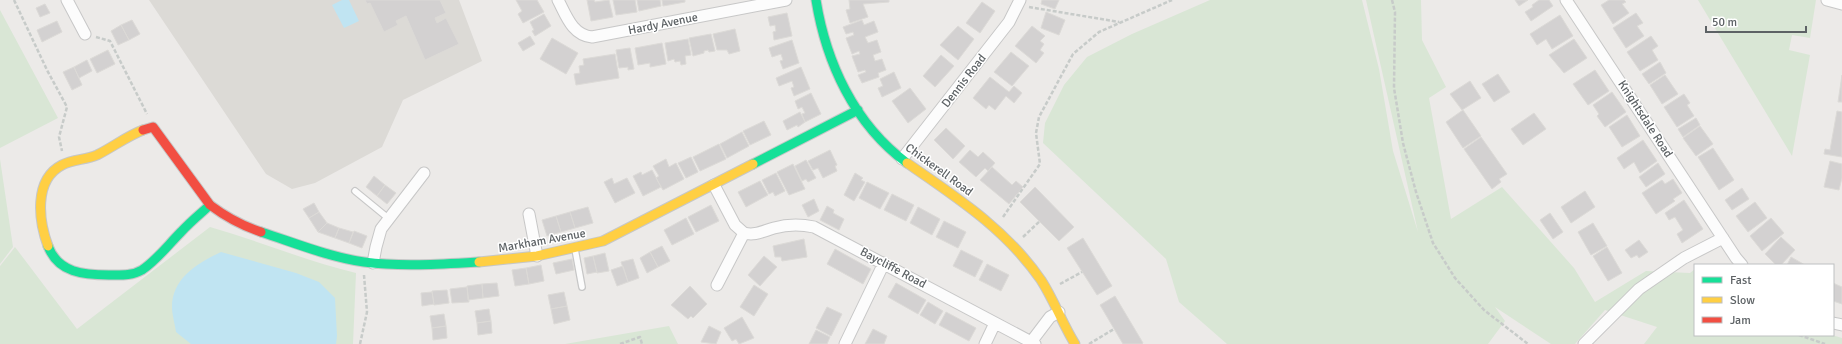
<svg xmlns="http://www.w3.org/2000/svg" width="1842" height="344" font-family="Signika,sans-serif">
<rect width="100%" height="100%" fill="#eceae8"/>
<path fill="#dcdad6" d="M149,0H459L482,61L403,100L382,147L315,183L292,189L266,174Z"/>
<path fill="#d9e6d5" d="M1210,0H1362L1379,69L1393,151L1418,232L1366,0H1421L1422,40L1446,87L1429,98L1451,219L1502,187L1574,268L1595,302L1646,271L1690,273L1695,269V335H1832L1842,338V344H1644L1657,327L1605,310L1575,344H1551L1495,307L1505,321L1488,344H1227L1179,302L1166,259L1043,143L1045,123L1064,85L1087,57L1132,34Z
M1698,0H1816L1810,38L1792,35L1789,50L1810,55L1792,156Z
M0,10L58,118L0,148Z
M0,159L13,247L0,264Z
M210,227C259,241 306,261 356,273L353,344H0V266L15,247L77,329Z
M669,326L678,344H565Z"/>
<path fill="#c0e4f2" d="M342,0H349L359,21L344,28L332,5Z
M221,252L296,273L319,282L335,298L337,336L336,344H191L176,332C175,324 172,315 172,307C172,278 198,263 221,252Z"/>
<path fill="#d3d1d1" stroke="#dcdad7" d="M365,0H440L446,13L435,18L437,23L446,18L459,44L425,60L406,16L396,21L398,25L384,32L370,3L367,4Z
M516,0H537L544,12L523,23L518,14L522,11Z
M587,0H594L595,2L609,0L613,17L591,21Z
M613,0H635L637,12L616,15Z
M637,0H660L661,6L639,11Z
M662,0H685V2L663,6Z
M849,0H889V2L863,4L868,17L850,23L846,10L850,9Z
M1042,0H1059L1055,9L1041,4Z
M1515,0H1528L1519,6Z
M1539,0H1549L1553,6L1531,21L1525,12L1533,7L1532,5Z
M1609,0H1624L1626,2L1622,4L1629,13L1613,24L1601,5Z
M982,2L995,11L980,33L966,23Z
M45,4L50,13L40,17L36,8Z
M1046,12L1065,20L1059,35L1041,28Z
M787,13L792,36L774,40L773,32L776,31L775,25L770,26L768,17Z
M1636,13L1643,23L1637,26L1644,36L1626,48L1613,28Z
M544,14L551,26L535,36L532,31L534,30L530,22Z
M1560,15L1573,36L1552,49L1546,39L1537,45L1530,34Z
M132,20L140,34L129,40L121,25Z
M862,20L864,25L874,21L878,32L865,37L868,43L877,40L881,52L873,55L875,61L882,59L886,70L878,73L879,77L862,83L858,75L866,72L865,70L858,72L852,56L860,54L859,51L852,54L846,38L854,35L853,32L846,34L843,27Z
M57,21L62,32L42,42L37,30Z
M121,25L129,40L118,45L111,31Z
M958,26L974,39L958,60L940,45Z
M1032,26L1045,36L1040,41L1044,44L1040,50L1044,53L1036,63L1015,46Z
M735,29L740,51L729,54L727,50H717L713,34Z
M711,34L715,51L709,52L708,50L704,51V53L693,56L689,38Z
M530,36L535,44L523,51L518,43Z
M1651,36L1658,46L1652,50L1658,60L1640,71L1627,52Z
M552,38L578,53L566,74L540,59Z
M688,39L691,55L685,56L686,64L681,65L680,61L675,62L674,59L668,61L665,43Z
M1574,39L1587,58L1564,73L1549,55Z
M792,40L799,63L783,69L780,61L783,60L781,54L772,57L769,48Z
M662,43L666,64L650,67V63L638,65L635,48Z
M630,48L634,69L628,70V67L619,68L616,50Z
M108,50L115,64L97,73L90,59Z
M1011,52L1029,66L1012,86L994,72Z
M615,54L619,78L576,85L574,74L580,73L579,66L584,65L583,59Z
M941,55L954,66L935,87L923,76Z
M87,60L92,71L79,78L74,67Z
M1660,62L1666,73L1649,84L1642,74Z
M74,67L82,85L72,90L63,72Z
M801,67L810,89L794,96L791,88L794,87L792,81L779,86L776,78Z
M1595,70L1609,91L1588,105L1573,84Z
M894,72L901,88L882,97L878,88L883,86L880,79Z
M1498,74L1510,92L1494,102L1482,84Z
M1665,75L1678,94L1662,104L1650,85Z
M1842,75V102H1838Z
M990,77L1009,92L1014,86L1022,93L1014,103L1006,96L995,110L989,105L986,109L973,98Z
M1470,81L1481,98L1462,110L1450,94Z
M910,88L926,109L908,123L892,101Z
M1612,92L1626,112L1605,127L1597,116L1599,114L1593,105Z
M811,93L821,114L805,122L802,114L805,113L802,107L798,109L795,101Z
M1684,94L1690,103L1687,105L1694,116L1677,127L1664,107Z
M1463,110L1481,136L1463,148L1446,122Z
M1837,111L1842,112V157L1824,154L1825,149L1830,150Z
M800,112L805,122L798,127L797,125L787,130L783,121Z
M1534,113L1546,129L1523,145L1511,129Z
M1627,115L1640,136L1622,147L1609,127Z
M1696,118L1700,125L1683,137L1678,129Z
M764,121L771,135L750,145L743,131Z
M1700,126L1713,144L1696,156L1683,138Z
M946,128L965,146L953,159L934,140Z
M742,132L749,146L727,158L720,144Z
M1481,137L1507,174L1499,179L1501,182L1492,189L1464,149Z
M1643,140L1657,161L1640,173L1634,162L1624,169L1617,158Z
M719,144L726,159L700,171L693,157Z
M1713,148L1734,180L1719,190L1698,157Z
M830,150L837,165L835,166L837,171L823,178L818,168L813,170L808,161Z
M970,150L978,157L983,152L995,163L988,171L985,168L976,177L959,162Z
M691,157L698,172L686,178L678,163Z
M666,159L669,167L676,163L684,179L663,190L656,178L659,176L653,166Z
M806,160L816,178L808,182L806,179L802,181L795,166Z
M1830,161L1842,164V178L1839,190L1824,187Z
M1658,163L1665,174L1646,187L1639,177Z
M793,164L805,189L789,195L777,172Z
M992,167L1012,185L1016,181L1023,187L1009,204L980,180Z
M652,170L661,187L643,196L633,176L641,172L642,175Z
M776,173L785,191L775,196L773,192L769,194L762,180Z
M855,173L863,178L861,180L865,182L854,201L844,195Z
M374,176L385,185L377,196L366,187Z
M612,178L614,184L627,178L635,193L615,203L604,182Z
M1673,179L1682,193L1673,199L1675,201L1656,214L1642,193L1662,180L1665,184Z
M760,181L768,195L746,207L738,192Z
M867,182L889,193L880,209L859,198Z
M385,185L396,193L387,204L377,196Z
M1035,187L1074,227L1059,241L1020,202Z
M1742,188L1749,199L1732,210L1725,200Z
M1585,191L1595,207L1571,223L1561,207Z
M892,194L914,205L906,221L884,210Z
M814,199L819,211L808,217L802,205Z
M1684,200L1703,229L1682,243L1677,234L1683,230L1675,217L1669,220L1665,213Z
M1755,202L1767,218L1748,232L1736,216Z
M314,203L319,212L309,218L303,209Z
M711,205L719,221L696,232L688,217Z
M827,206L834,210L833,213L844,219L839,230L820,220Z
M588,207L593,223L575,228L570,212Z
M918,207L940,219L932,235L910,223Z
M319,212L327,223L318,232L309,218Z
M570,212L575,228L561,232L556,216Z
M1550,213L1563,232L1553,239L1540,220Z
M556,216L561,232L547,236L542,220Z
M686,218L694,234L672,245L664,230Z
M1771,218L1784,233L1762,251L1750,236Z
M944,221L966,232L958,248L936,237Z
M327,223L339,228L335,238L318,232Z
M1593,223L1607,246L1591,255L1578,232Z
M339,228L353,232L349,243L335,238Z
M354,231L367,236L362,248L349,243Z
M1781,237L1795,250L1781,265H1776L1765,254Z
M1083,238L1112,286L1097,295L1067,248Z
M804,239L807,257L782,261L781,257H775L773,246Z
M1639,240L1648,252L1639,258L1637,255L1631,258L1625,250Z
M662,246L670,261L658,267L650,252Z
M1607,247L1622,273L1608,281L1593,256Z
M835,249L871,269L863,284L827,264Z
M961,250L983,261L975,277L953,266Z
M650,252L658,267L647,273L640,258Z
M605,253L609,271L597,273L593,256Z
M593,256L597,272L587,274L584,258Z
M764,256L777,267L760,286L748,275Z
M1791,257L1805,265H1787Z
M572,259L574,270L556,274L553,263Z
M633,259L639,278L628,282L621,262Z
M987,264L1009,275L1001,291L979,280Z
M541,265L544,281L529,284L526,268Z
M623,266L628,282L617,286L611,270Z
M526,268L529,284L515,286L512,270Z
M497,283L499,296L483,298L482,284Z
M896,283L926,300L918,314L888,297Z
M1833,283L1842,287V304L1833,301Z
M482,284L483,298L468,300L467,286Z
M754,285L768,294L754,316L740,307Z
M690,286L707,304L693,318L691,316L688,319L671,305Z
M467,287L469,302L452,303L450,289Z
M447,290L449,303L434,305L432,291Z
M432,292L434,304L422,306L421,293Z
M564,292L567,306L551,309L548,295Z
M1115,296L1143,343L1142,344H1123L1100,305Z
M928,302L943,311L935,324L920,315Z
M567,306L570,320L554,324L551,309Z
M827,307L842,314L831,336L816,328Z
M489,309L491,321L477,323L475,311Z
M946,312L976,328L969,341L939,325Z
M444,314L446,326L432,328L430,316Z
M742,317L754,338L739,344L736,339L732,341L724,328Z
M491,321L492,333L478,335L477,323Z
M446,326L447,338L433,340L432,328Z
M709,326L721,332L716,344L701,342Z
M873,329L887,336L884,344H865Z
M816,330L830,337L827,344H809Z"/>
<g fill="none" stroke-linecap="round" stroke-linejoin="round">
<g stroke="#c7c7c7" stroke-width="8">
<path id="lane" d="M355,191L388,218
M575,249L582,287"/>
</g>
<g stroke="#c7c7c7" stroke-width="13">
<path id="street" d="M67,0L85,34
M558,0C566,15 572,35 592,37L786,0
M1566,0L1736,258L1742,265
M1827,0L1842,4
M902,159L1009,22L1020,0
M714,185L735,225L744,233L717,285
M529,214L537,256
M744,233C755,236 763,231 774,228C788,224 800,224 814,227L1035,344
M373,263L376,247L381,229L424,173
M1833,323L1842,325
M1031,342L1050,317L1059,312
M845,344L884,263
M985,344L995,323
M1584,344L1639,289L1684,258L1723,238"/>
</g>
<g stroke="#c6c7c7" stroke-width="11">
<path id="fast" d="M816,0C826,62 854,124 907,163
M753,164L858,110
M261,232C295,243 329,257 364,262C402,267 441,264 479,262
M48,246C58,273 84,275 109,275C120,275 132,276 142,270C157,260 168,245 181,232C190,222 200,214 210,205"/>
</g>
<g stroke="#c6c7c7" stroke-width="11">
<path id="slow" d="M907,163C956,197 1006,229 1041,280C1054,300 1062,323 1075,344
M48,246C39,222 33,180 62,165C73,159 86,160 97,155C113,147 127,136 143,130
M479,262L537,256L603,241L753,164"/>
</g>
<g stroke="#c6c7c7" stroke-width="11">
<path id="jam" d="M143,130L153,127L210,205C226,217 243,226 261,232"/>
</g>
<path stroke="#c7cbc9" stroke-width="2.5" stroke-dasharray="4 2" stroke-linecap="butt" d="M14,0L47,70L67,107L59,137L62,151
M1392,0L1395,12L1394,88L1403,143L1416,192L1433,243L1455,278L1484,310L1528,344
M1029,7L1119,22
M96,37L110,41L147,114
M1003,217L1040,164L1036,133L1039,117L1073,54L1099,32L1172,0
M1023,237L1040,221
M1060,284L1082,272
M1799,335L1825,344
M360,344L367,312L364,275
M620,344L640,337L642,344
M1089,344L1114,329"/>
<use href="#lane" stroke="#fcfcfc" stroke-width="5.5"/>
<use href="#street" stroke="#fcfcfc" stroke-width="11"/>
<use href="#fast" stroke="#16e098" stroke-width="9"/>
<use href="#slow" stroke="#ffcf43" stroke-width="9"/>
<use href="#jam" stroke="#f24e42" stroke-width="9"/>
</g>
<g text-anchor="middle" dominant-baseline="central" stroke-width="3" stroke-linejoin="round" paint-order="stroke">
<g font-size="12" fill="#5d6265" stroke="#fff">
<text transform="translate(663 24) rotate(-11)">Hardy Avenue</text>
<text transform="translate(964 81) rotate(-52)">Dennis Road</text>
<text transform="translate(1645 119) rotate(57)">Knightsdale Road</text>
<text transform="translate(939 170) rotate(36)">Chickerell Road</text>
<text transform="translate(542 241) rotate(-10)">Markham Avenue</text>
<text transform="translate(893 268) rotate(28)">Baycliffe Road</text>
</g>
</g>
<rect x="1694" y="264" width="140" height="72" fill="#ffffff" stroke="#bec0c1"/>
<rect x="1702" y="277" width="20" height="6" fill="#16e098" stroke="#bec0c1"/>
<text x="1730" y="284" font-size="12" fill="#5d6265">Fast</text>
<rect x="1702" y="297" width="20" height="6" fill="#ffcf43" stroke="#bec0c1"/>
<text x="1730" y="304" font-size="12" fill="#5d6265">Slow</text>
<rect x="1702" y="317" width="20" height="6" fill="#f24e42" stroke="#bec0c1"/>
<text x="1730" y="324" font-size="12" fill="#5d6265">Jam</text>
<path d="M1706 26v6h100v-6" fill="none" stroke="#5d6265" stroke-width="2"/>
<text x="1712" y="26" font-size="12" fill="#5d6265" stroke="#ffffff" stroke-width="3" paint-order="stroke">50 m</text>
</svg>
